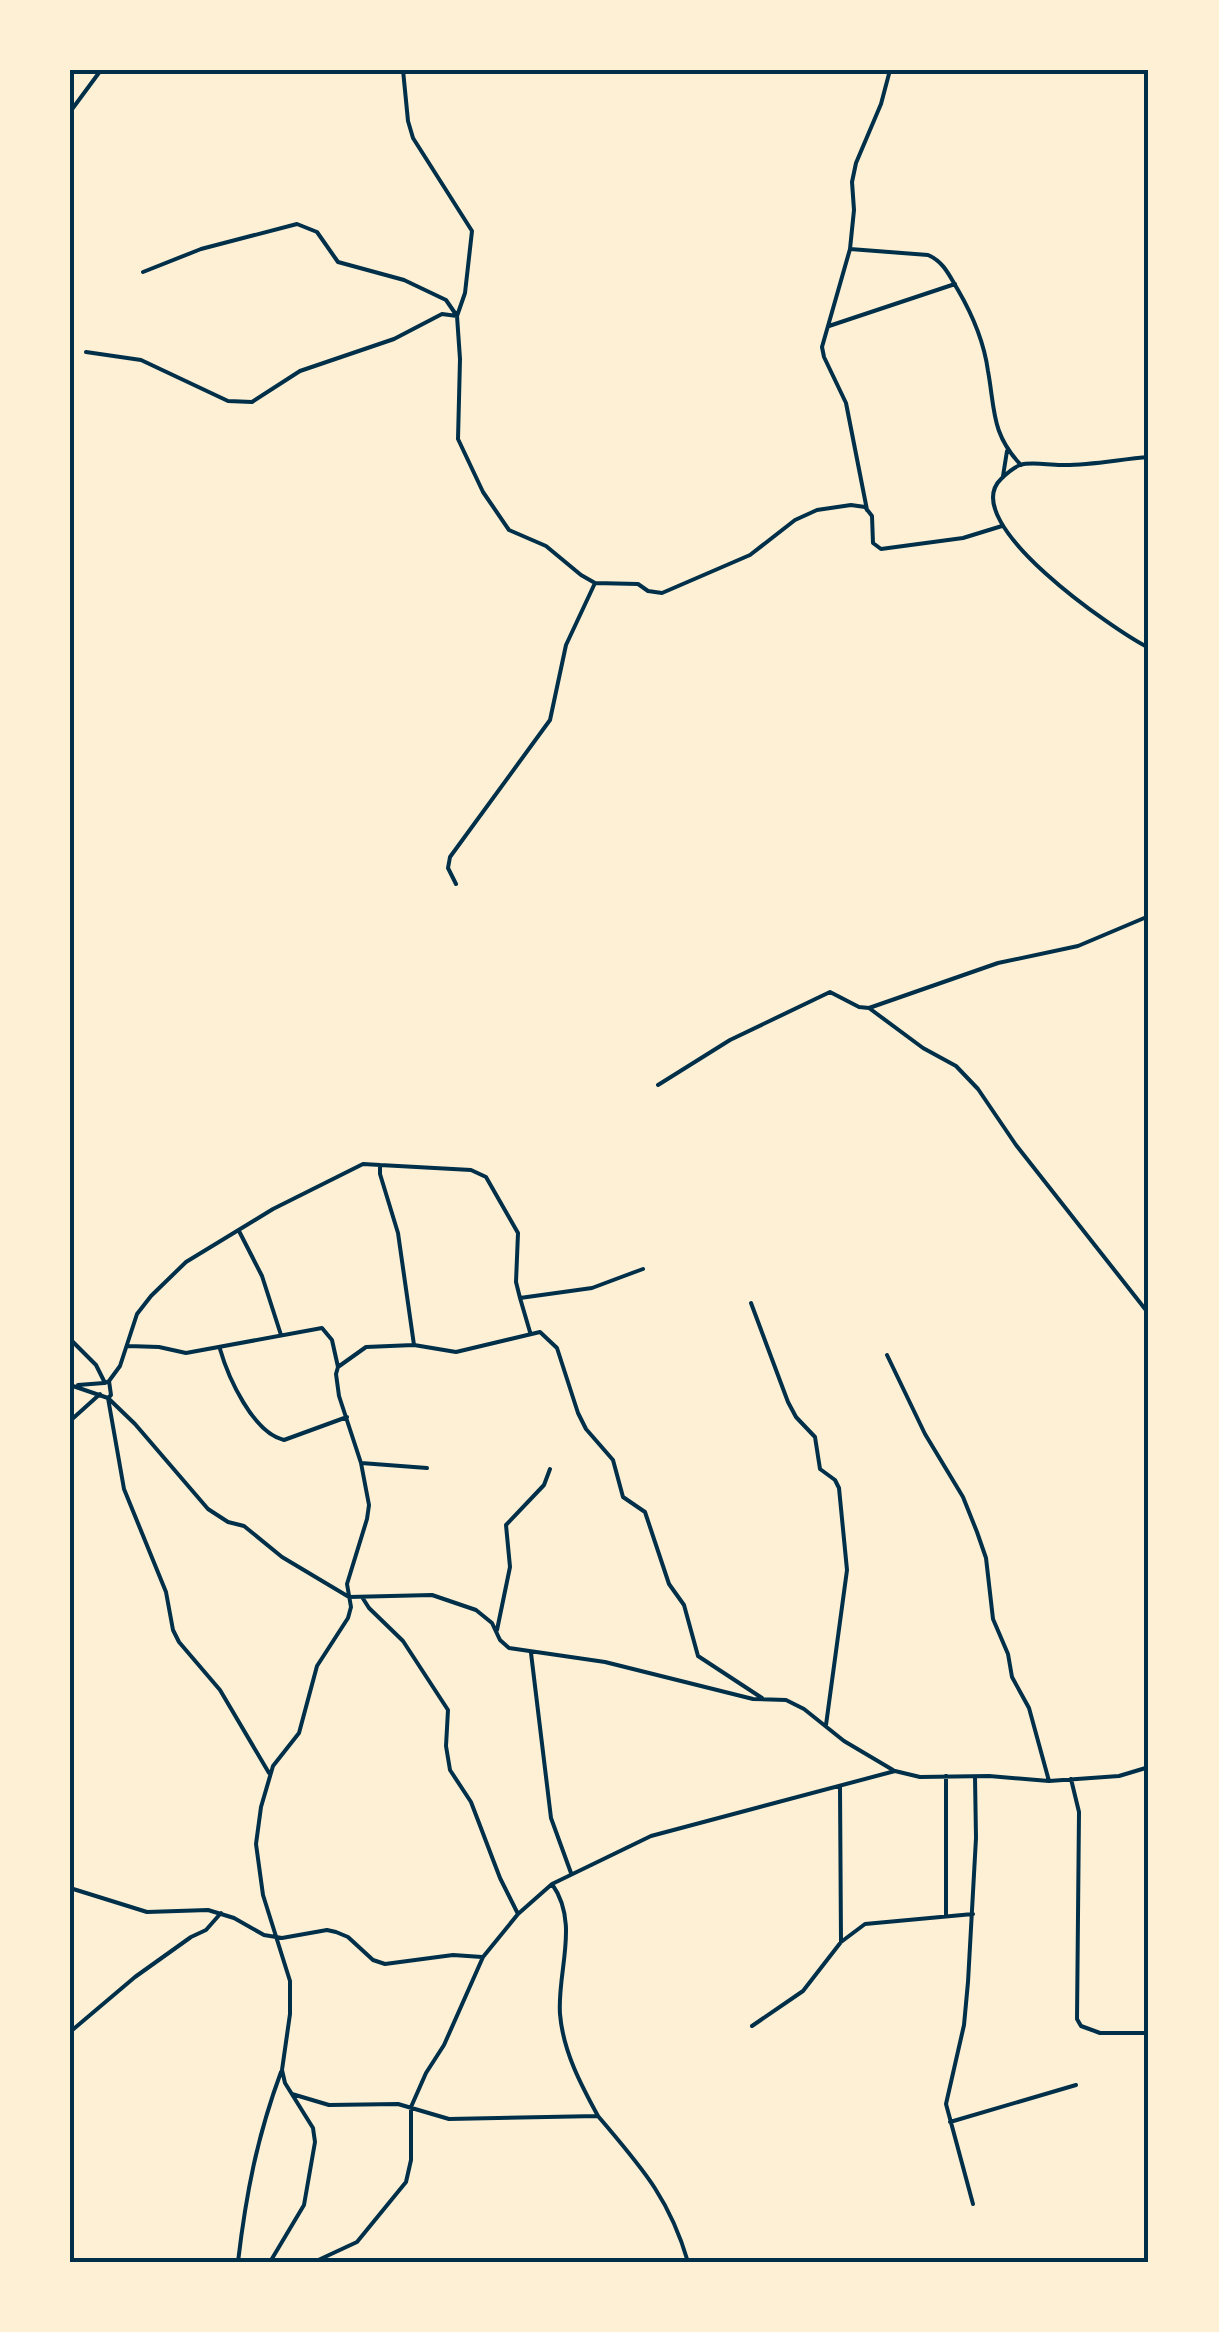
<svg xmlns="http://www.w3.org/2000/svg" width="1219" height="2332" font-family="Roboto,sans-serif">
<rect width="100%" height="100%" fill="#fdf0d5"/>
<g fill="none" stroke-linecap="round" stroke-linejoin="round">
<path stroke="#003049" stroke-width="4" d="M403,70L408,121L413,138L472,231L465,293L457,316L460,359L458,439L483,492L509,530L546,546L581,575L595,583L638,584L648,591L662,593L750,555L795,520L817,510L851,505L865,507L872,516L873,543L881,549L963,538L1002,526
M70,112L101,70
M850,249L928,255C944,262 949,275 958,290C972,314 984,342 988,371C995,409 991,434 1021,465
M143,272L201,249L297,224L317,232L338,262L404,280L446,300L457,316
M829,326L955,284
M86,352L141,360L228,401L252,402L300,371L394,339L442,314L457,316
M1149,457C1121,459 1093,465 1065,465C1051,466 1033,461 1020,465C1013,468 1006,474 1001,479C956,522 1115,631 1149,648
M1003,476L1007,451
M867,510L846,403L824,357L822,347L850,249L854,210L852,182L856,163L881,104L890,70
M456,884L448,868L450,857L550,720L566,645L595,583
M869,1008L923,1048L956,1066L978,1089L1016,1145L1149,1314
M658,1085L730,1040L830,992L859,1007L869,1008L998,963L1078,946L1149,916
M239,1231L262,1276L281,1335
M520,1298L530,1332
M751,1303L788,1402L796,1417L815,1437L820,1469L835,1480L839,1488L847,1570L826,1725
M70,1339L96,1365L105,1383L109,1381L111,1395L108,1398L124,1489L166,1592L173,1630L179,1642L220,1690L269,1773
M414,1345L398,1233L380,1174V1165L471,1170L486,1177L518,1233L516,1282L520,1298L592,1288L643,1269
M128,1346L159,1347L186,1353L322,1328L332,1340L338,1367
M220,1349C228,1377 253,1433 284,1440L347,1417
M887,1355L925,1434L963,1497L977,1532L986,1558L993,1619L1008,1654L1012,1677L1029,1708L1049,1781
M109,1381L120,1366L137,1314L151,1296L186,1262L273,1209L363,1164L380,1165
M70,1385L108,1398L135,1424L208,1509L228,1522L244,1526L282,1557L349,1597L432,1595L476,1610L492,1623L500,1640L509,1648L605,1662L753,1699L786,1700L804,1709L844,1741L893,1770
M78,1385L104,1383
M70,1421L100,1394
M361,1463L427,1468
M362,1597L369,1608L403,1641L448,1710L446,1746L450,1770L471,1802L500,1878L518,1914
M497,1630L510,1567L506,1525L544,1485L550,1469
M531,1653L551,1818L571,1873
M1071,1779L1079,1812L1077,2019L1081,2026L1100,2033H1149
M840,1787L841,1942
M552,1884C580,1923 557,1971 560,2014C563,2051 581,2085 598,2116
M70,1888L147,1912L208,1910L234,1918L264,1935L282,1938L327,1930L336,1932L348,1937L373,1960L385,1964L453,1955L482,1957
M946,1916V1776
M752,2026L803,1991L841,1942L865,1924L973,1914
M70,2032L135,1977L191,1937L206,1930L221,1913
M292,2094L329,2105L398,2104L449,2119L598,2116C641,2167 669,2197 688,2262
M950,2122L1076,2085
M973,2204L946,2104L964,2025L968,1982L976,1838L975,1777
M238,2262C246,2194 257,2137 281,2072
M270,2262L304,2205L315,2142L313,2128L285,2083L282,2070L290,2014V1981L263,1895L256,1844L261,1807L273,1766L299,1733L317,1666L348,1618L351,1607L347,1584L367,1519L369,1505L361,1463L339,1396L336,1374L338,1367L366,1347L414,1345L456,1352L540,1332L557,1348L578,1413L586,1429L613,1460L623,1497L645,1512L669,1584L684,1605L698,1656L762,1698
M314,2262L357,2242L406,2182L411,2160V2107L426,2073L444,2045L483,1957L518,1914L552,1884L651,1836L895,1771L920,1777L989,1776L1049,1781L1119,1776L1149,1767"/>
</g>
<rect width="1219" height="2332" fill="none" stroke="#fdf0d5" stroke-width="145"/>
<rect x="72" y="72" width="1074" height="2188" fill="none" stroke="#003049" stroke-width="4"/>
</svg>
